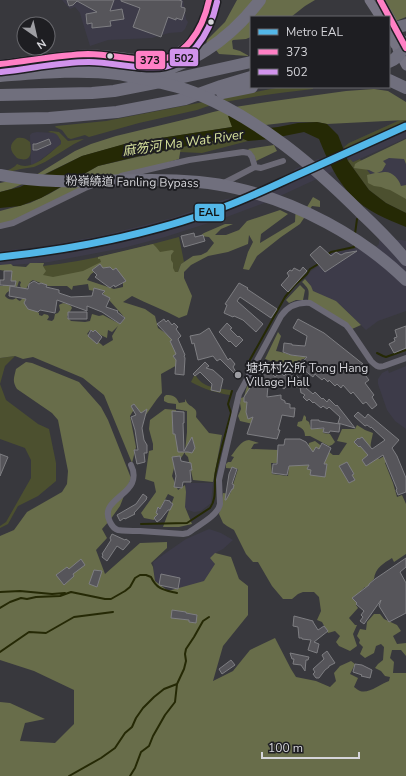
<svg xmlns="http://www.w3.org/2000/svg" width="406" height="776" font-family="'Nunito Sans','Noto Sans TC',sans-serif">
<rect width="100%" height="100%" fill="#38383d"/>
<path fill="#3d3b49" d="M62,0H183L186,19L188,22L185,29L182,32L169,33L152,38L108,40L90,46L82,20L80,13L75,7L70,9Z
M406,117V138L353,162L350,159L334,171L267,202L224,218L165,237L123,248L49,262L0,266V251L40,247L105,235L172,218L226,199L235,198L290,176L295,169L318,159L324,158L345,148L349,143Z
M37,132L55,133L58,134L61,142V144L35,164L31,165L30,135L32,133Z
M401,150L406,154V191L371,175L364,166Z
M379,240H402L406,241V311L378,321L366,330L336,301L311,295V286L305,279L311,271L321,264L332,252L361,248L363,251L377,246L379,244Z
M406,366V429L395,421L387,410L378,384V379L382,373L388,370L389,373Z
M186,483H213L211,503L201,511L194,512L185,509L181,506Z
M209,529L221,533L233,540L223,549L217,552L212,557L216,567L206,584L179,590L160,586L155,583L153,562L170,550L186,539Z"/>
<path fill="#4c502f" d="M281,87H313V89C288,92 262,95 236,100C223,102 210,105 197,110L139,123L89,137L85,135L71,139L68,138L62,130L55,127L56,126L106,121Z
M400,120H406V123L346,151L344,147L349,143Z
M51,131L59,132L68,141L84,139L74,144L45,162L34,167L21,169L4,173C8,169 13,169 17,164C33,172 49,153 61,144V141C57,134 57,133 48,132Z
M234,136L241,138L248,141L202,153L180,152L179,148Z
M17,138C22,137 26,138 30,142C32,154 31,163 17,158C10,151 8,145 17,138Z
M350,159L353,162L360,159L364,166L371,175L406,194V213L386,203L369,190L348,161Z
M179,237L184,262L181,264L178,272H171L118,259L121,265L118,267L110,269L104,264L91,274L84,284L73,286H67L41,277L43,266C89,261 134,249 179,237Z
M15,356L5,366L0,384L6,400L38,424L49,429L56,463V481L38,496L18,506L8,524L0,528V526L6,522L31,478V460L25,448L0,439V358Z
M195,374C202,388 216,388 231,390L230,395C216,393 204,389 191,382Z"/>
<path fill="#686d4a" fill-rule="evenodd" d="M237,0H315L305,6L291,17H251V37L246,39L233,40L232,41L233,49L240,51L249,56L219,54L216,50L205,48L207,40L225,22Z
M384,0H406V17L396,21Z
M374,89L388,91L406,102V120L327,124L317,122H291L257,126L232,127L129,143L82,156L45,174L11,189L0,192V183L36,175L75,151L91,144L116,136L195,117L213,112L235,107L274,101L346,91Z
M406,139V164L404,159L389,158L383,161L386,164L382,171L377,173C380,173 382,172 384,172C392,171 399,179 401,186L406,185V199L390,190L386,189L381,187L374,186L368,183L367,175L375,173L369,170L354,168L355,164L358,162Z
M274,145L277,151L256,161C255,156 253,153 248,149Z
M181,147L179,159L103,182L13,223L0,225V211L30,203L49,194L98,166Z
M313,197L320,201V207L312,206L300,224L281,237L257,256L249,270L243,269L248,252L253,242L249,235L248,244L228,252L208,256L191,265L184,272V278L192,296L187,315L179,318C164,310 148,304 132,296L123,302L145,309L155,316L158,328L177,341L179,364L161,374L162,393L157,399L145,416L133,411L130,416L136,447L132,463L104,395L83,378L33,357L23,359L15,356L0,358V286H3V279H11L12,272L0,270V265L11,264L13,266L26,267L30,263H44L43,266L46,271L43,275L53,277L83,271L101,262L100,259H98V257L153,244L156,247L160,252L172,250L174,251L171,255V260L173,263V268L175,272H178L181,264L193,256L201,255L207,252L214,243L209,237L200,236L204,233L225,224H233L221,229L215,235H226L239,230L247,221L280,210L288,214L261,234L260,243L295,222L296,203L307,207ZM101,267L100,270L123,277V287L114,289L87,280L91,274ZM33,280L48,286H67L72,290L73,286L88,284L89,290L102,292L125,318L120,324L103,315L99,316L92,314L90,321L85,322L71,321L67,317L72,308L71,306C67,303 63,302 59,305L60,310L58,313L55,314L54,319L52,321L47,320L49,317L48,315L44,314L42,316L39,315V313L25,304V298L24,297L20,301L18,300L16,298C12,301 7,299 5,296C6,291 11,292 12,286L17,287L19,281L21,282L20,285L21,288L26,289L30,282ZM118,326L112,336L113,340L103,346L101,344L87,334L90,330L107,338L108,330L112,332Z
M305,279L311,286L313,291L336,301L361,325L352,329L308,301C309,290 310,290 302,282Z
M300,285L305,290L303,300H296L289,303L286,300Z
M278,332L281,336L276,351C284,352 293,357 302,356C305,356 309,353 311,352L304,359H302L294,368L287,364L285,365L277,361L274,362L265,359Z
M26,362L32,363L79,382L101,407L108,420L131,478L120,506L110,520L102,529L107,538L96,550L105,574L140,543L167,542V548L151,563L153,567L155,581L168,591L204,581L215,564L210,558L215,553L231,557L239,579L248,586V615L223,646L213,681L233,671L250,650L275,638L291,669L296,677L316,681L330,687L336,681L334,673L340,666L351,661L355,664L350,674L358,678L354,687C356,688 357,690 360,691C369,694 380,684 389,681L390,677L385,676L381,671L375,668L378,664L383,660L384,647L381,644L376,646L374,653L365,658L360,654L363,647L359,643L360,640L357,636L360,629L366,630L367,622L374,614H380L384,619L397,625L401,631L393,636L397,644L406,643V656L401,650H392L390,658L394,662L393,673H406V776H0V702L10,703L45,719L25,723L20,741L55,743L74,724V690L34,671L0,660V536L14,530L27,512L62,492L67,484L68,471L58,420L52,413L17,389C12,381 14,378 16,369Z
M253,380L259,382L253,424L240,421L238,416L241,409L240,403L241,398L244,397L247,386Z
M166,395C173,395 176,396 179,403L185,402V399C186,401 188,405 191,406C196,410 197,410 196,417L209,433L222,435L213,482L193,480L188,457L185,454V452L181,458L175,464L172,476L178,490L185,485L186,492L185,507L192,524L179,527H163L174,497L168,494L154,520L144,518L141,513L156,492L154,482L145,479L149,451L153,450V444L149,429L150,420L165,409L176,410L174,432L183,436L184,441L178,442L185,452L187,432V411L176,409V404L168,403L164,401V397Z
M304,415L306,417V420L309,422L311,429H324L323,433L330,434L335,442L332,445L329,446L310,436H305C305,430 302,428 297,426L298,422L302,421Z
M357,425L365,430L373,433C370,448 368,448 379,459L388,454L389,460L385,463L393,483L397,497L402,495L406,504V554L394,562L392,558C384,563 375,568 374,579L369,584L370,588L367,590L365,587L356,596L357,600L356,605L358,608L349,618L355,625H357L353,634L357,646L350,651L339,646L336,642L340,636L335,631L328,633L322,622L317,620L321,611L319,597L314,592H303L298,594L292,599H283L272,586L258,562H253L246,554L234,530L227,526L223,523L219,514L223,493L230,494L238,469L226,468V464L228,462H231L234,457L231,456C235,451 241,440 249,440C252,441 256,442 259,443L254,444L251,449L279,450L282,461L276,463H271L272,474L288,476L291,450L307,452L309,443L315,441L333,455H339L347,443L337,441L342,429H355Z"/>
<path fill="#252905" d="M241,113L261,129L278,127L298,123L317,122L327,124L338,135L348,161L369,190L386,203L406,213V227C387,219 366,211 352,196C337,181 327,159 319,139L304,132L269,139L248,141L241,138L232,137L147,154L98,166L41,198L20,206L0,208V192L20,187L82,156L128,143L232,127L228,116Z"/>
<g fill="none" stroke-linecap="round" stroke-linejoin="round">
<path stroke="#252905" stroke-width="2" d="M355,234L357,219
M327,255L331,252L354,247V244
M377,353L383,356L386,357L406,350
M247,365L285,297L294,286L307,274L310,269L320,263
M141,524L187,523L210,508C218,497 213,483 216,471C220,451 226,432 231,413L228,404L232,391
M0,592L20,591L52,594L65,593
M0,608L10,602L21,598L27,599L36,597L60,596L71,592L105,599H111L125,591L130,587L135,578L140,575H146L151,577C157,590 165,590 177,593
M0,652L29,632L46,633L74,617L113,612
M69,776L101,758L115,748L125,733L132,727L136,718L143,708L154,697L164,689L177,684L184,669L186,661L185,654L186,649L194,637L203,621L209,617
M130,776L135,768L141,752L149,746L153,736L165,715L175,702L177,684"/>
</g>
<path fill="#56555a" stroke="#7e7e82" d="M67,0H114L110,11L122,9L124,19L110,21L111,26L92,28V23L87,24L86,14L97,12L77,1L73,5L69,6Z
M121,0H179L182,1L181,7L185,8V11L182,20L176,18V20L168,17L161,37L133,27L140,8L121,1Z
M49,139L51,144L37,150H33V144H36Z
M194,233L195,237L203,235L205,241L184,247L181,236Z
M320,246L331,256L336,252L341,255L345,253L357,251L325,272L310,255Z
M100,264L103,268L110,267L113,270L116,268L126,281L115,287L114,285L110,288L95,277L97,275L92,270Z
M303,267L307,271L288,292L281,285L289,276L287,273L290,270L292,271L294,268L300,271Z
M4,271H12L11,281H16L15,286L0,285V280H4Z
M34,281L39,284L41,283L47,285L46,287L59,290V293L71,297L92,296L94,288L105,291L102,294L110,298L106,307L118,311L117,312L125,318L120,324L102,312L87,306V311L57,300L55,313L40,310L38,312L28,309L24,303L26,299L9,296L10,286L28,289L29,284Z
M239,283L248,288L247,289L277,309L271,318L240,297L237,301L263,324L256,332L243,320L234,316L233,317L224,313L227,305L225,304Z
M68,312H87V319H68Z
M164,319L166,322L168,320L172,325L174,323L178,327L176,329L181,336L178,339L185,355L184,356L185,358L184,375L175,374L176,360L173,356L176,354L170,341L172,340L157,324Z
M298,319L324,333L363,364L359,367L369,380L365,383L374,395L372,397L377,405L372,409L366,402L363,404L353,392L351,394L343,385L341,388L337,384L335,386L329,380L328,382L324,378L322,380L315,374L313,377L299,366L307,357L291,355L283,352L284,343L292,344V345L305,346L307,336L293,328Z
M227,323L232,328L230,329L238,337L239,336L243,340L236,347L230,341L229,342L219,332Z
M406,326V348L394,353L389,344L395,341L394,338L397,337L395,330Z
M209,328L228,360L230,358L235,364L233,367L236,372L234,373L220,359L217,361L213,356L198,360L194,343L192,344L190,336L200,334Z
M91,330L93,332L95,330L102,337L97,344L88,336Z
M205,362L209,366L206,368L213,370L223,379L220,392L211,390L212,384L200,372L195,376L193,374Z
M269,370L275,377L281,372L284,376L290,370L308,386L306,388L313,394L315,392L322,399L323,398L327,402L329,399L336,406L337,405L355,428L338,423L340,417L329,407L327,409L323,406L321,408L314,402L313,403L309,399L307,401L303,397L305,395L302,393H301L300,387H296L290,382L284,389L274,381L268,386L267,397L281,395V399L285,401V403L290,404V408H295L294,417L282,415L278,430H280L277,439L247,434L253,417L248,419L246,412L247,402H244V397L253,383Z
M134,404L141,413L147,409L142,428L144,440L147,445V453H144L145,462L137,464L134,450H138L135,430L131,417L136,415L131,406Z
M172,411L184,412V423H183L184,451L192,437L195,448L192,453L188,452H178L175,434H173Z
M358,412L365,418L368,414L399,440L392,448L397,456L406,478V492L398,495L396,490L397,489L383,455L366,466L362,460L368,455L360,446L359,447L354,442L358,438L359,439L362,437L372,449L385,440L371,427V428L367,425L365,426L354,416Z
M311,420H319V421L340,424L339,432L330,431L329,433L323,432L324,428L311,429Z
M285,439H300L306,442L313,452L316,447L319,449L322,443L331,448L324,464H327L325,477L310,475L311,470L307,469L309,465L289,466L287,475L272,473L273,464H277L278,445H284Z
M0,454L8,457L0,476Z
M180,456L181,461L191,463L192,470H190L191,482H183L182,488L174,487L176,476L172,457Z
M347,462L354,474L352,475L355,480L349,483L339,466Z
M232,467L237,469L232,484L234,485L233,489H232L226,500H225L229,474Z
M143,494L147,497L146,500L134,513L135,514L125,519L124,518L120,521L117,515L136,504Z
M165,500L170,501V502L173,504L170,510H168L161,519L157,522L154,518L158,514L156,513L158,507L160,509Z
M112,534L125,540L126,539L130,542L123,550L117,546L107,561L102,557L103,555L102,554L111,540L110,538Z
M406,558V567L400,572L406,583V613L389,622L379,606L381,600L364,624L360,621L363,617L361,615L364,611L356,604L357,603L352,598L369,585V584L375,579Z
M81,559L85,565L73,574L74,576L64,585L56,575L67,567L69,569Z
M94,570L102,571L97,587L89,584Z
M161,574L180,578L178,589L159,585Z
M172,610L186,612V613L197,615L196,623L189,622V620L171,618Z
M294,616L313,621V622L318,630L324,626L328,631L314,642L319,644L317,653L308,650L311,640L302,639V638H299L298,627L293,626Z
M327,651L335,663L329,666V667L325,670L319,678H316L313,674L315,672L313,669L324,659L322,655Z
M290,653L309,657L308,660H306L305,671L301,665L293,664L294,659H292Z
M231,660L235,665L222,674L219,669Z
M355,664L362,665L372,670L370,678L361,676L362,675L353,672Z"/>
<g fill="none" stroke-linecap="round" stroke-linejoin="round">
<path stroke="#6b6975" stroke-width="6" d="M255,167L261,168L283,161
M121,176L189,160L243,152L249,153L252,157L255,167L222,184
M0,226L13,223L85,188L93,185
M131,465C134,471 135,476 132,483C126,497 100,503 110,522C112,526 114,529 118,530C125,531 133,531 140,531C154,532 169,533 183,534L188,533C197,526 218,516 220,504L219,480L239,394L281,316C288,306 298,302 310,303L346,325L350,330L371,361C375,365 378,368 384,366L406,358"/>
<path stroke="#767482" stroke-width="9" d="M369,0L380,17
M380,0L391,19
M397,49L406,66
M0,64C29,61 58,55 88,54C102,54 116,56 130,58C139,59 149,61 158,60C165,60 171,57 177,53C196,41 205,22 209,0"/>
<path stroke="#706f7d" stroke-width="12" d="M389,29L406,25
M389,62C399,58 403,51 402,41
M139,79C191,64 227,43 260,0
M389,80L406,88
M222,93L252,87
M0,95L92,93L114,91L170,80L251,62
M0,119L49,118L117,112L185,99L221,86L251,77"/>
<path stroke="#767482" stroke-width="9" d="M391,19L402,41
M389,34L395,45"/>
<path stroke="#706f7d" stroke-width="12" d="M0,76C39,73 79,69 118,74C127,75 136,78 144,79C163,83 182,87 200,95C261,121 313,165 360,212C376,227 392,243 406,260
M0,175C49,185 101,180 151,180C179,180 208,181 235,188C297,202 361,236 406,280"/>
<g stroke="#1e1e22" stroke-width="9">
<path id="bus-1" d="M380,0L406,48
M0,64C29,61 58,55 88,54C109,54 130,60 151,60C185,61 203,29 209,0"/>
</g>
<g stroke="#1e1e22" stroke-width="9">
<path id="bus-2" d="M1,72C30,69 59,62 89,62C110,62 131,68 153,68C190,68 210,34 217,2"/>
</g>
<use href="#bus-1" stroke="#ff80c5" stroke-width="6"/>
<use href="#bus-2" stroke="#d193ec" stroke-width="6"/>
<g stroke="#1e1e22" stroke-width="10">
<path id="metro-1" d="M0,257C76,249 152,234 224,207C251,197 277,184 304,172C338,157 372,141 406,126"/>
</g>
<use href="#metro-1" stroke="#53b7e8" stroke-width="7"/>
</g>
<g fill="#d5d5da" stroke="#1e1e22" stroke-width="1.5">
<circle cx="211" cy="22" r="3.5"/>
<circle cx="110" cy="56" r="3.5"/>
</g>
<circle fill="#9e9ea3" stroke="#1e1e22" stroke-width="1.5" cx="238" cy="375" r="4"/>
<g text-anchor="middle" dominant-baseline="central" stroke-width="4" stroke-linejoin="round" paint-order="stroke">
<g font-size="12" fill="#d5d5da" stroke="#1e1e22">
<text transform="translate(132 182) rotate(1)">粉嶺繞道 Fanling Bypass</text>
</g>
<g font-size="12" fill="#d5d5da" stroke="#1e1e22" text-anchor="start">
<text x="246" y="368">塘坑村公所 Tong Hang<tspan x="246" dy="14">Village Hall</tspan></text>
</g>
<g font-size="13" font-style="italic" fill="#d7e29c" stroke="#1e1e22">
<text transform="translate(183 143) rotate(-8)">麻笏河 Ma Wat River</text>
</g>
</g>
<g stroke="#1e1e22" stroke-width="1.5">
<rect x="169" y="48" width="30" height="19" rx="4" fill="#d193ec"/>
<rect x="135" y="50" width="31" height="20" rx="4" fill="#ff80c5"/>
<rect x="194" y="203" width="31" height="19" rx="4" fill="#53b7e8"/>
</g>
<g font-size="11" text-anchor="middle" font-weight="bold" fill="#111">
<text x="184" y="62">502</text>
<text x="150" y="64">373</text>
<text x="209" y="216">EAL</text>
</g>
<rect x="250" y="16" width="140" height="72" fill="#1e1e22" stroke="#67676c"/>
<rect x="258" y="29" width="20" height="6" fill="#53b7e8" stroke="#67676c"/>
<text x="286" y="36" font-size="12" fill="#d5d5da">Metro EAL</text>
<rect x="258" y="49" width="20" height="6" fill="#ff80c5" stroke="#67676c"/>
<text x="286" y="56" font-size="12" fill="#d5d5da">373</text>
<rect x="258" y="69" width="20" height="6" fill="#d193ec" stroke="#67676c"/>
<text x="286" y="76" font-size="12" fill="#d5d5da">502</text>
<g transform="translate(36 36) rotate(146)"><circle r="19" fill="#1e1e22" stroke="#67676c"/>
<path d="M0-3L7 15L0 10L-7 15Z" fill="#9e9ea3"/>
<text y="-6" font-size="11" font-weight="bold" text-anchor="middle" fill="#d5d5da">N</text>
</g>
<path d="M262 752v6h97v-6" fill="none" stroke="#d5d5da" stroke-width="2"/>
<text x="268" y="752" font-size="12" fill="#d5d5da" stroke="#1e1e22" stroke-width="3" paint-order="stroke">100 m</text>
</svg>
